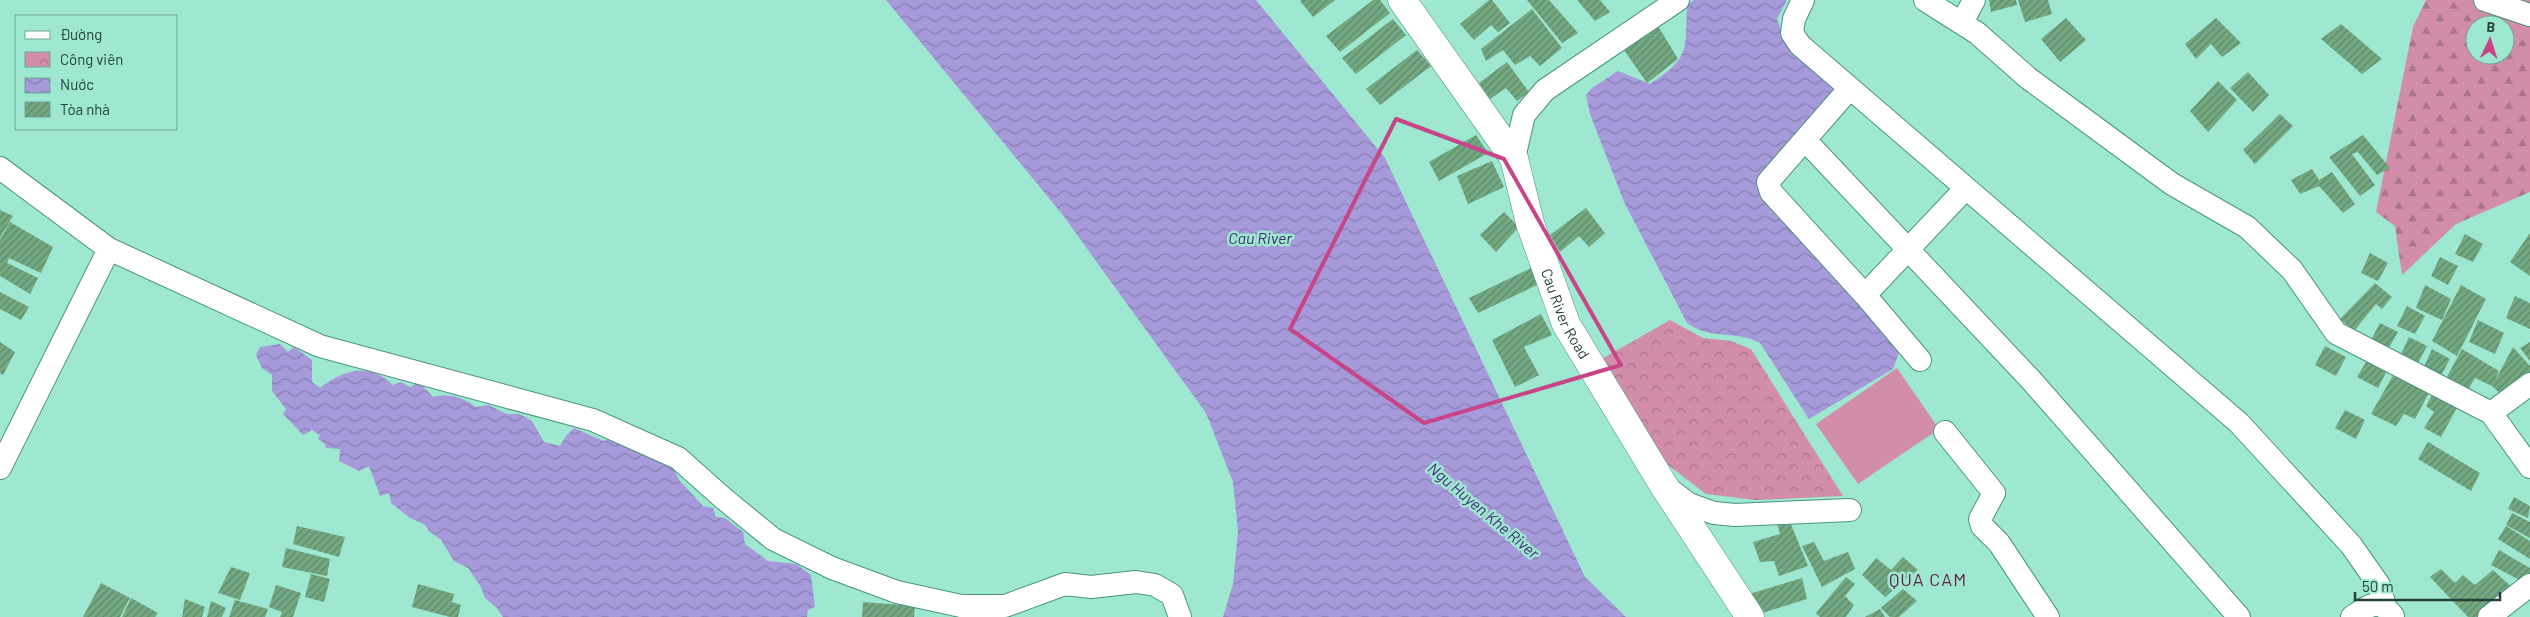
<svg xmlns="http://www.w3.org/2000/svg" width="2530" height="617" font-family="Barlow,sans-serif">
<defs>
<pattern id="forest-firs" width="22" height="20" patternUnits="userSpaceOnUse" patternTransform="scale(1.25)"><rect width="22" height="20" fill="#d28dab"/><path d="M5 1l3.5 6h-7zM16 11l3.5 6h-7z" fill="#aa758c"/></pattern>
<pattern id="park-crowns" width="20" height="18" patternUnits="userSpaceOnUse" patternTransform="scale(1.25)"><rect width="20" height="18" fill="#d28dab"/><path d="M2 6a3 3 0 1 1 6 0M12 15a3 3 0 1 1 6 0" fill="none" stroke="#aa758c"/></pattern>
<pattern id="water-waves" width="16" height="10" patternUnits="userSpaceOnUse" patternTransform="scale(1.25)"><rect width="16" height="10" fill="#a79adb"/><path d="M0 5q4-4 8 0t8 0" fill="none" stroke="#887fb3"/></pattern>
<pattern id="building-hatch" width="6" height="6" patternUnits="userSpaceOnUse" patternTransform="scale(1.25)"><rect width="6" height="6" fill="#73a881"/><path d="M-1 1l2-2M0 6l6-6M5 7l2-2" fill="none" stroke="#5e8a6b"/></pattern>
</defs>
<rect width="100%" height="100%" fill="#9ee8d1"/>
<path fill="url(#forest-firs)" fill-rule="evenodd" d="M2426,0H2530V192L2456,224L2402,275L2395,226L2376,212L2413,27ZM2475,25H2505V55H2475Z"/>
<path fill="url(#park-crowns)" d="M1670,320L1703,338L1731,341L1751,349L1843,496L1756,500L1706,494L1663,461L1600,360Z"/>
<path fill="#d28dab" d="M1897,368L1939,429L1858,484L1816,424Z"/>
<path fill="url(#water-waves)" d="M886,0H1256L1385,158L1585,577L1626,617H1223L1233,584L1238,531L1233,482L1206,413L1062,214Z
M1694,0H1787L1777,19L1783,36L1837,85L1762,174L1900,350L1893,369L1809,419L1760,343C1735,330 1710,340 1687,323L1624,202L1590,114L1586,95L1592,88L1618,71L1650,84C1691,57 1685,51 1687,5Z
M280,344L288,352L294,347L312,360V382L320,388C343,370 369,362 393,385L401,382L410,387L419,382L433,397C449,393 463,397 476,407L488,405L507,414H520L532,421L544,442L560,446L566,436L574,428L604,441L611,438L673,468L680,481L703,506L713,508L716,517L725,518L743,532L745,544L768,561L796,564L811,575L815,607L808,610L807,617H503L497,608L485,598L481,587L468,568L454,561L441,540L429,531L424,524L410,518L391,503L389,493L380,496L369,466L359,471L339,461L340,449L326,448L325,444L318,439L320,435L312,430L303,435L283,414L286,409L272,391V375L262,368L256,355L260,347Z"/>
<path fill="url(#building-hatch)" d="M1335,0L1313,17L1300,1L1301,0Z
M1373,0H1380L1390,13L1340,52L1326,36Z
M1489,0H1492L1510,23L1498,32L1491,25L1474,40L1460,24Z
M1527,0H1549L1578,33L1562,43Z
M1577,0H1600L1610,12L1595,21Z
M1989,0H2016L2017,5L1991,12Z
M2018,0H2048L2052,14L2025,22Z
M1532,9L1562,48L1540,66L1530,56L1515,65L1503,50L1486,61L1481,49Z
M2066,18L2086,40L2060,62L2041,39Z
M2216,18L2241,43L2222,57L2211,44L2196,59L2185,44Z
M1393,19L1406,35L1356,74L1342,58Z
M2341,24L2382,59L2362,74L2321,39Z
M1658,26L1678,59L1647,83L1624,50Z
M1417,50L1431,66L1380,105L1366,89Z
M1507,62L1529,92L1517,101L1506,88L1490,99L1479,83Z
M2248,72L2269,95L2253,112L2230,88Z
M2218,81L2237,100L2208,132L2190,111Z
M2280,114L2293,126L2255,164L2243,150Z
M1476,135L1488,153L1439,181L1429,162Z
M2363,135L2390,168L2377,175L2358,152L2352,154L2375,185L2360,196L2329,157Z
M1492,161L1504,187L1468,204L1457,176Z
M2312,169L2319,180L2332,172L2355,204L2343,213L2319,186L2300,194L2291,180Z
M1586,208L1605,233L1589,247L1579,236L1560,252L1550,235Z
M0,210L13,216L0,238Z
M1504,212L1519,227L1496,252L1480,235Z
M10,222L53,247L41,273L9,258L7,263L38,278L30,294L0,276V240Z
M2530,233V276L2510,262Z
M2465,234L2483,244L2473,262L2455,254Z
M2370,253L2388,263L2378,281L2361,273Z
M2440,257L2458,266L2448,285L2431,276Z
M1531,268L1539,284L1478,313L1469,298Z
M2375,283L2392,297L2382,309L2376,304L2354,331L2340,319Z
M2425,285L2451,299L2442,320L2416,308Z
M2461,285L2486,299L2457,356L2432,341Z
M0,292L29,307L21,320L0,309Z
M2515,296L2530,303V329L2506,318Z
M2407,306L2425,316L2415,334L2397,326Z
M1541,314L1552,335L1524,347L1539,375L1515,387L1492,340Z
M2478,320L2504,333L2495,354L2469,342Z
M2380,323L2398,332L2387,351L2370,342Z
M2409,337L2427,346L2417,365L2400,356Z
M0,342L15,352L3,375L0,373Z
M2530,342V361L2520,348Z
M2325,346L2346,357L2336,376L2315,365Z
M2513,347L2530,366V377L2505,398L2492,386L2475,378L2464,397L2443,384L2462,349L2499,371L2495,381Z
M2432,349L2450,359L2440,377L2423,369Z
M2368,359L2388,369L2378,388L2357,377Z
M2395,372L2430,391L2415,419L2404,414L2396,426L2371,414Z
M2433,393L2458,406L2441,437L2424,428L2434,412L2426,406Z
M2345,410L2365,420L2356,439L2335,428Z
M2428,442L2480,473L2471,491L2418,459Z
M2514,497L2530,506L2528,518L2508,509Z
M2512,513L2530,522V538L2506,525Z
M1788,517L1808,566L1779,576L1774,561L1760,562L1753,542L1780,534L1776,520Z
M297,526L345,537L339,557L293,544Z
M2506,526L2530,541V559L2498,539Z
M1814,542L1824,561L1848,552L1855,569L1822,587L1802,546Z
M286,548L330,559L327,576L282,567Z
M2499,550L2530,568V575L2525,583L2491,565Z
M1903,557L1918,570L1885,597L1862,575L1876,558L1891,570Z
M231,567L250,573L240,600L218,593Z
M2441,569L2455,583L2463,575L2475,585L2493,570L2516,591L2484,617H2468L2430,577Z
M311,574L330,579L324,602L305,597Z
M1846,577L1855,584L1845,596L1854,605L1846,617H1820L1816,613Z
M1802,578L1807,599L1756,615L1749,594Z
M101,583L130,598L120,617H83Z
M418,584L454,594L452,602L461,605L458,617H450L412,607Z
M276,585L301,593L293,617H280L282,612L269,607Z
M1903,589L1917,601L1899,617H1890L1881,608Z
M131,598L158,613L155,617H122Z
M185,599L205,607L202,617H182Z
M235,600L268,609L265,617H229Z
M211,601L226,608L222,617H207Z
M863,602L915,606L914,617H862Z
M1880,609L1885,617H1865Z"/>
<g fill="none" stroke-linecap="round" stroke-linejoin="round">
<g stroke="#4b947e" stroke-width="24">
<path id="street" d="M1803,0L1794,19L1792,33L1800,45L2239,423L2351,545L2379,585L2385,606
M1925,0L1977,33L2028,78L2172,184L2247,227L2292,270L2336,333L2491,413L2530,467
M2485,0L2530,15
M1962,23L1974,0
M1850,88L1768,182L1771,192L1865,295L1920,360
M1805,140L2031,380L2239,617
M1514,158L1524,115L1545,90L1678,0
M0,168L109,249L320,346L593,420L678,458L723,498L773,539L832,568L897,592L961,606H1005L1065,584L1091,587L1136,582L1155,585L1172,595L1180,617
M1865,295L1966,188
M2491,413L2530,384
M1945,432L1994,493L1980,519L1982,526L1999,543L2048,617
M0,468L109,249
M1669,489L1689,504L1714,513L1735,515L1850,510
M2352,617C2370,605 2378,597 2393,616
M2489,617L2530,585"/>
</g>
<g stroke="#4b947e" stroke-width="29">
<g id="secondary">
<path id="s1" d="M1402,0L1514,158L1530,223L1566,324L1664,486L1750,617"/>
</g>
</g>
<use href="#street" stroke="#fff" stroke-width="22"/>
<use href="#secondary" stroke="#fff" stroke-width="28"/>
</g>
<path fill="none" stroke="#c94589" stroke-width="4" stroke-linejoin="round" d="M1396,119L1504,159L1621,365L1424,423L1290,329Z"/>
<g text-anchor="middle" dominant-baseline="central" stroke-width="5" stroke-linejoin="round" paint-order="stroke">
<g font-size="15" fill="#244239" stroke="#9ee8d1">
<text stroke="none"><textPath href="#s1" startOffset="358">Cau River Road</textPath></text>
</g>
<g font-size="16" font-style="italic" fill="#412b77" stroke="#9ee8d1">
<text x="1260" y="237">Cau River</text>
<text transform="translate(1484 510) rotate(40)">Ngu Huyen Khe River</text>
</g>
<g font-size="18" letter-spacing="1" fill="#5c1c3d" stroke="#9ee8d1">
<text x="1928" y="579">QUA CAM</text>
</g>
</g>
<rect x="15" y="15" width="162" height="115" fill="#9ee8d1" stroke="#6da694"/>
<rect x="25" y="31" width="25" height="8" fill="#ffffff" stroke="#6da694"/>
<text x="60" y="40" font-size="15" fill="#244239">Đường</text>
<rect x="25" y="52" width="25" height="15" fill="url(#park-crowns)" stroke="#6da694"/>
<text x="60" y="65" font-size="15" fill="#244239">Công viên</text>
<rect x="25" y="78" width="25" height="15" fill="url(#water-waves)" stroke="#6da694"/>
<text x="60" y="90" font-size="15" fill="#244239">Nước</text>
<rect x="25" y="102" width="25" height="15" fill="url(#building-hatch)" stroke="#6da694"/>
<text x="60" y="115" font-size="15" fill="#244239">Tòa nhà</text>
<g transform="translate(2490 40) rotate(4)"><circle r="24" fill="#9ee8d1" stroke="#6da694"/>
<path d="M0-4L9 19L0 12L-9 19Z" fill="#c94589"/>
<text y="-8" font-size="14" font-weight="bold" text-anchor="middle" fill="#244239">B</text>
</g>
<path d="M2355 592v8h145v-8" fill="none" stroke="#244239" stroke-width="2.5"/>
<text x="2362" y="592" font-size="15" fill="#244239" stroke="#9ee8d1" stroke-width="4" paint-order="stroke">50 m</text>
</svg>
